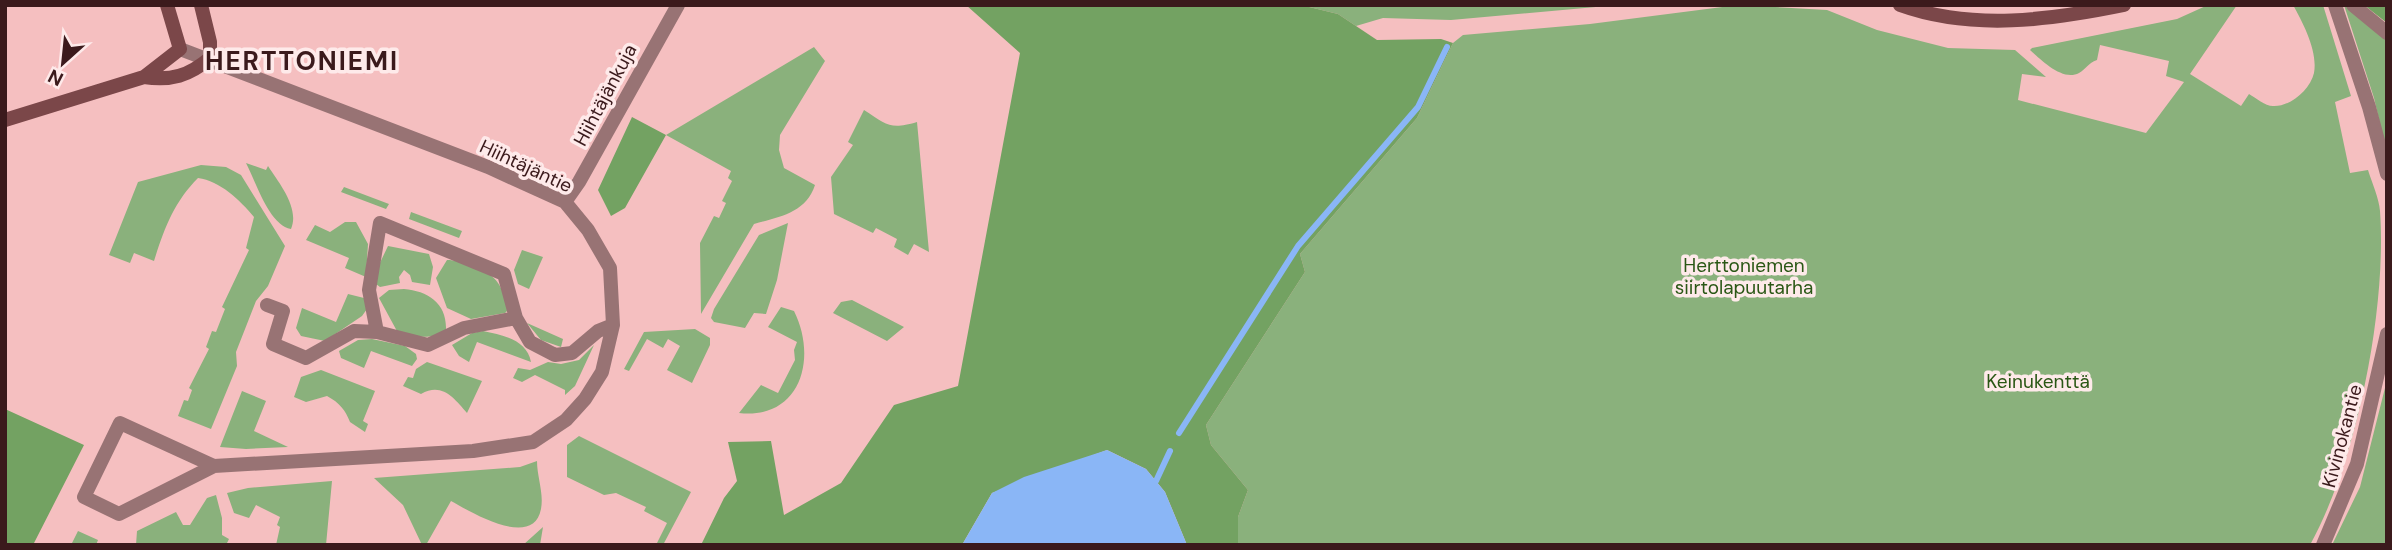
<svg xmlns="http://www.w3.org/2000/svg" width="2392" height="550" font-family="'DM Sans',sans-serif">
<rect width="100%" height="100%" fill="#f5bfc0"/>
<path fill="#8ab17c" d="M1301,5H1618L1451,20L1383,18L1356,26L1338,14Z
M1738,5L1827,10L1877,30L1948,48L2015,50L2046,77L2022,74L2018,100L2146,133L2184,82L2166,76L2169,61L2100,45L2097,60C2088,63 2086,69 2079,73C2063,82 2041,60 2030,50L2032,48L2177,19L2208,5H2237L2190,74L2241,106L2249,94C2256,98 2265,106 2273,106C2290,107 2310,90 2314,73C2318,51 2303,23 2293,5H2323L2351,96L2335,102L2350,173L2368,170C2372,183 2379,198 2380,211C2387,308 2357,460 2310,545H1238V517L1248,490L1211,445L1206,425L1305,272L1300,254L1417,118L1453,43L1463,35L1590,24Z
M2344,5L2387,38V154L2374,98Z
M814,47L825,61L780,135L779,150L784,168L815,185C806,213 779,217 754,224L701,314L700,243L714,216L719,218L726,203L722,201L732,181L728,178L731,171L666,135Z
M864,110C887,125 890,130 917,122L929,252L914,244L908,255L894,247L897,239L876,228L873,233L834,214L831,177L853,145L848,142Z
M246,163L266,170L268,166C279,183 300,208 291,229C269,225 256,182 246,163Z
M201,165L226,167L241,175L285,246L268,286L256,301L236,352L237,366L211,429L178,416L184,400L188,401L192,390L189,388L209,349L206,347L212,331L216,332L225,309L222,307L249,250L246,248L254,217C240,200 220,181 198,178C174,202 164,229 154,261L134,253L130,263L109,255L138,182Z
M344,187L389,204L386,209L341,192Z
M411,212L462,231L459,238L409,219Z
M345,222H356L368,244L366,277L345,268L349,258L306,240L315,225L330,232Z
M788,223L777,280L766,314L754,313L745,328L714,322L711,318L714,309L759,235Z
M388,246L429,254L433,267L430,285L412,282L410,275L404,270L399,277L400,283L380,287L376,284L377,269Z
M522,250L543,257L529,289L518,284L514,270Z
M447,260C461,260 490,270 498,283C503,290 506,301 508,310L505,313L471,319L447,308L436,278Z
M404,289C428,291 447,303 446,330C430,341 415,336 398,333L379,298L389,290Z
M348,294L364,298L367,309L362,316L325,341L301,336L296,328L302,308L336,322Z
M852,300L904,327L887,341L833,313L841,302Z
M781,307L794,311C818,359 800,420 739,413L761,385L778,393L795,360L794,350L797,342L768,327Z
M527,323L563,339L561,347L541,340Z
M695,329L710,338V345L692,383L667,370L680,346L668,339L663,348L647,339L629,371L624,369L644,332Z
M483,331C503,335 527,340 531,362L477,342L469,362L459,356L452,345L472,333Z
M372,339L405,346L416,354L417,359L412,366L371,351L364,368L341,358L339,351L358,340Z
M594,345L575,386L565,395V390L535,375L522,382L513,378L518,368L530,370L548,362L561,364L579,360Z
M427,362L482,381L467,413C454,398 442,382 421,394L403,386L408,377L413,378L416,369Z
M321,370L375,391L363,421L368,424L365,432L350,422C345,410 340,403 327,396L306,402L294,397L301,377Z
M2387,380V545H2332L2360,487Z
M242,391L266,401L254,431L288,447L246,449L220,447Z
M579,436L691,492L663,545H656L667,523L644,511L646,507L616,493L604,495L567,477V445Z
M537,461C537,477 544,493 541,509C533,550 471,512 451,501L426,545H422L403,505L374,478L520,467Z
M332,481L326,545H276L280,527L277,525L280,517L256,505L249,518L234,513L227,493L248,488Z
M216,495L222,518V535L229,539L226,545H136L137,531L176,512L183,525H190L207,498Z
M543,527L540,545H523Z
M78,531L98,540L96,545H71Z"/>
<path fill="#73a262" d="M966,5H1301L1338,14L1377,40L1441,39L1453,43L1417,118L1300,254L1305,272L1206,425L1211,445L1248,490L1238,517V545H1187L1165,492L1146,469L1107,450L992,493L962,545H701L724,498L737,481L728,442L771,441L784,515L841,483L894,405L958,386L1020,53Z
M2364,5H2387V23Z
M632,117L666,135L625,208L611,216L598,190Z
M5,409L84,445L33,545H5Z"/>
<path fill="#8ab6f6" d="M1107,450L1146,469L1165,492L1187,545H962L992,493L1024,477Z"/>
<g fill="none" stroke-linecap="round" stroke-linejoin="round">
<path stroke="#8ab6f6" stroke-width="6" d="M1179,433L1298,246L1418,107L1447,47
M1156,481L1170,451"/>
<path stroke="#987374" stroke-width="14" d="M2335,5L2369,107L2387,174
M2353,5L2387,33
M180,49L488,167L565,202L588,230L610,268L613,325L602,372L585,399L566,420L533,442L473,451L214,466L119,514L84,497L120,423L214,466
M565,202L579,182L678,5
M267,305L283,311L273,344L306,358L354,331L377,332L428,345L464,328L516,318L530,342L555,355L572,353L598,331L613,325
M377,332L369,290L380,223L504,274L516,318
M2323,545L2357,464L2387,334"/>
<path stroke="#7b4749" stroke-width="14" d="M1900,5C1972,31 2051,20 2124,5
M144,77L180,49L167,5
M5,120L144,77C171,81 189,76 210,58V42L201,5"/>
</g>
<g text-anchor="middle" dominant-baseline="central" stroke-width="7" stroke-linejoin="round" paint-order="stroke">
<g font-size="19" fill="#3b1a1c" stroke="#feeaea">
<text transform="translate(605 95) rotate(-62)">Hiihtäjänkuja</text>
<text transform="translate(526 166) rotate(25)">Hiihtäjäntie</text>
<text transform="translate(2342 436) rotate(-75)">Kivinokantie</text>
</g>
<g font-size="19" fill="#2a5715" stroke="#feeaea">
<text x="1744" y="265">Herttoniemen<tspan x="1744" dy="22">siirtolapuutarha</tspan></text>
<text x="2038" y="381">Keinukenttä</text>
</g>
<g font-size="26" font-weight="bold" letter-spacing="2" fill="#3b1a1c" stroke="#feeaea">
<text x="302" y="61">HERTTONIEMI</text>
</g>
</g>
<rect width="2392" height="550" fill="none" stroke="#3b1a1c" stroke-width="14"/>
<g transform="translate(63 63) rotate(207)" stroke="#feeaea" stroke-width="5" paint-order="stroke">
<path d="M0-5L12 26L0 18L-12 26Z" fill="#3b1a1c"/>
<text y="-10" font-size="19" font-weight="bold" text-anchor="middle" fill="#3b1a1c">N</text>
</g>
</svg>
